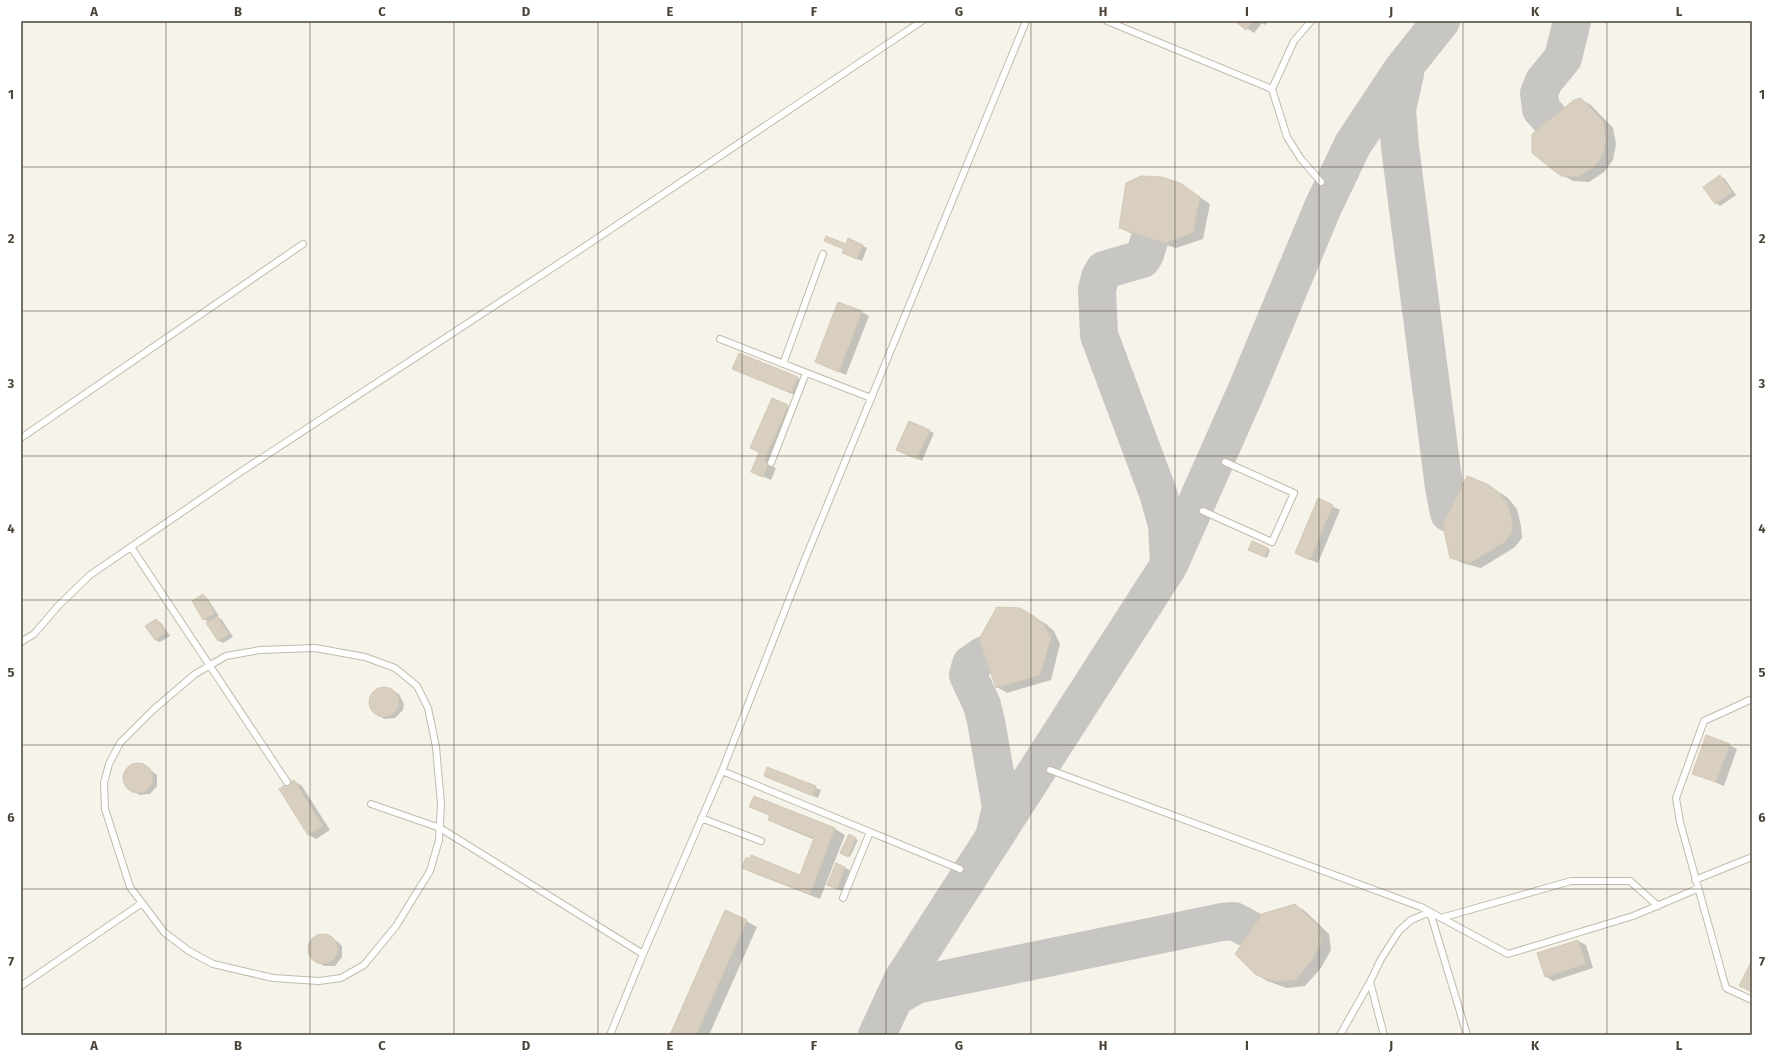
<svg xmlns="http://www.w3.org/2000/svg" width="1773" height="1056" font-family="'Fira Sans',sans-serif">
<rect width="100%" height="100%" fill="#f6f3eb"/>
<path fill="#0003" d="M1236,21H1268L1265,25L1262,23L1254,33Z
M1580,99L1591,105L1613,128L1616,144L1613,160L1604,172L1589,182L1573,181L1562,175Z
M1720,176L1725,179L1736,195L1720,206L1716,203Z
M1180,184L1210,204L1203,239L1176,248L1130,233L1120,227Z
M829,243L846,246H863L867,248L862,261L843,253L845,250Z
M862,312L869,316L846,375L816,362Z
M733,368L797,378L805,382L799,397Z
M787,406L795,411L771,466L776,468L771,480L760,475V453L752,448Z
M929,431L934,433L922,461L902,452Z
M1487,484L1508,498L1517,509L1521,526L1522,538L1515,547L1481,568L1462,563L1451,557Z
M1319,500L1340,510L1318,563L1304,557Z
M1252,542L1270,550L1267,558L1251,551Z
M203,595L207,598L219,616L217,617L222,620L233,637L223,643L218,640L209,622L204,619Z
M1020,609L1046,624L1054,631L1060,644L1051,680L1007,693L997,687Z
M157,620L161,623L170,636L160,642L155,640Z
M388,688L399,694L404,704L403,710L395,718L384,719L371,708L370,697L377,689Z
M1729,745L1737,749L1724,786L1693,773Z
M143,764L157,775V786L150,794L139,795L125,784L124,779V773L132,765Z
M767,768L821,790L818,798L765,776Z
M294,781L302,786L330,830L316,839L309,835Z
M754,797L835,829L845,835L820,899L753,873L743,867L800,876L815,840L779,825L769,820L770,816L751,807Z
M849,836L858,840L850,857L841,853Z
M836,864L850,870L842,891L833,887Z
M1295,905L1305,911L1329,934L1331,950L1321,968L1305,986L1287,988L1267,981L1256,974Z
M746,921L757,927L709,1035H671Z
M317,936H328L338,942L342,946V957L335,966H324L310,956L309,945Z
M1578,941L1586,945L1593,968L1553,981L1545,976Z"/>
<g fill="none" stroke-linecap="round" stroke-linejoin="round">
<path stroke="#c8c6c2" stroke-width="38" d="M1405,74L1397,109L1400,147L1444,487L1449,513
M1550,119L1541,109L1539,93L1544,81L1563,58L1572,21
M1150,238L1145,254L1142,259L1104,270L1100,277L1097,290L1099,335L1158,493L1167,525L1169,564
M984,655L971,664L968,675L982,705L986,721L1001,807L995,833
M894,998L916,985L1222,922L1234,921L1251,930
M877,1035L903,979L1169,565L1247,389L1323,207L1353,144L1402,70L1441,21"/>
</g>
<path fill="#d8cfc0" stroke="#d3c8b3" d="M1235,21H1253L1246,30Z
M1581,98L1603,121L1606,138L1603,155L1594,167L1578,177L1561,176L1532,153V134L1574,100Z
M1720,175L1732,192L1715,204L1703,187Z
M1141,176L1162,177L1180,183L1200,197L1193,233L1165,243L1119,228L1126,183Z
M826,236L846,244L848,238L863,245L857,259L842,253L844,249L824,241Z
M838,302L862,311L839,372L815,362Z
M739,353L798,377L791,393L732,369Z
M772,398L788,405L764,461L769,463L763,477L751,472L759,452L750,448Z
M909,421L930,430L917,459L896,450Z
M1467,476L1487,484L1497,491L1507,502L1512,520V532L1505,542L1470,563L1450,558L1443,525Z
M1318,498L1333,505L1310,560L1295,553Z
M1252,541L1268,548L1265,557L1248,550Z
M203,594L215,613L203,620L192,601Z
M997,607L1020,608L1035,617L1044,625L1051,638L1040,675L996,688L979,639Z
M217,616L229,634L218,641L206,623Z
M156,619L166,633L155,640L145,626Z
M369 702a15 15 0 1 1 30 0a15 15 0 1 1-30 0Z
M1706,735L1730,744L1716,782L1692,774Z
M123 778a15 15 0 1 1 30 0a15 15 0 1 1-30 0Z
M767,767L816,786L813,796L764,776Z
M294,780L323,826L308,835L279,789Z
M754,796L835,828L810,894L742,868L746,857L750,859L751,855L800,875L814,838L768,820L770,815L749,807Z
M849,834L856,838L848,857L840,853Z
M836,863L845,867L837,889L827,885Z
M1295,904L1319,927L1321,944L1311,962L1295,980L1276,982L1256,975L1235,954L1262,914Z
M725,910L747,920L696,1035H670Z
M308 949a15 15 0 1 1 30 0a15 15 0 1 1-30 0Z
M1578,940L1586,964L1545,977L1537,953Z
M1751,962H1752V992L1739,986Z"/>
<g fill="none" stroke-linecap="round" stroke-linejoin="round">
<g stroke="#c2bbad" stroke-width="8">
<path id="service" d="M1107,21L1272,89
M1311,21L1294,41L1272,89L1287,137L1301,159L1321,182
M720,339L871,398
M783,364L823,254
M21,438L303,244
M771,463L806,373
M1203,511L1272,542L1294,493L1225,462
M131,547L287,782
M21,642L34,634L58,606L90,575L239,473L578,251L922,21
M315,648L365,657L395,668L417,686L428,708L436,747L441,804L439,840L430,871L396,926L364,965L341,978L319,981L273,978L213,964L189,951L164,932L130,887L105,809L104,783L109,764L120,743L153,710L195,674L226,656L260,650Z
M1752,699L1704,721L1676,798L1680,822L1726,988L1752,1000
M1050,770L1421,907L1508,954L1633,916L1697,889
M722,771L960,869
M371,804L440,828L643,954
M701,818L761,841
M1695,880L1752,857
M843,898L870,832
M1441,918L1571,881H1630L1658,906
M1370,982L1384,1035
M21,986L142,903
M610,1035L643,954L722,771L803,564L1026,21
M1340,1035L1370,982L1381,959L1399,931L1411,920L1430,912L1467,1035"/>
</g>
<use href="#service" stroke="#fff" stroke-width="6"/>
</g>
<path fill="none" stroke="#4b4438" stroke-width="1" stroke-opacity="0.55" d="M166,21V1035M310,21V1035M454,21V1035M598,21V1035M742,21V1035M886,21V1035M1031,21V1035M1175,21V1035M1319,21V1035M1463,21V1035M1607,21V1035M21,167H1752M21,311H1752M21,456H1752M21,600H1752M21,745H1752M21,889H1752"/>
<rect width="1773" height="1056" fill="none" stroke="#ffffff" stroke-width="44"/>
<rect x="22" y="22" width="1729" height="1012" fill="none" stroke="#4b4438" stroke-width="1.5"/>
<g font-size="13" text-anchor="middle" font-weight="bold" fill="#4b4438">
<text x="94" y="16">A</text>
<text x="238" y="16">B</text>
<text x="382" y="16">C</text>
<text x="526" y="16">D</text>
<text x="670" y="16">E</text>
<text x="814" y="16">F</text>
<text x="959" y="16">G</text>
<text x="1103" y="16">H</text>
<text x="1247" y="16">I</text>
<text x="1391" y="16">J</text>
<text x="1535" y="16">K</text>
<text x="1679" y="16">L</text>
<text x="11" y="99">1</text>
<text x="1762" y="99">1</text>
<text x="11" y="243">2</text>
<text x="1762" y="243">2</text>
<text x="11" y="388">3</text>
<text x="1762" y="388">3</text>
<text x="11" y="533">4</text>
<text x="1762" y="533">4</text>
<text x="11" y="677">5</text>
<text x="1762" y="677">5</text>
<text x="11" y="822">6</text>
<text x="1762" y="822">6</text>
<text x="11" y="966">7</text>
<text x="1762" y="966">7</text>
<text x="94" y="1050">A</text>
<text x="238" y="1050">B</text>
<text x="382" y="1050">C</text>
<text x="526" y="1050">D</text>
<text x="670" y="1050">E</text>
<text x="814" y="1050">F</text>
<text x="959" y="1050">G</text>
<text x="1103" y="1050">H</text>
<text x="1247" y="1050">I</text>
<text x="1391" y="1050">J</text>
<text x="1535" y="1050">K</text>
<text x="1679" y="1050">L</text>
</g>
</svg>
